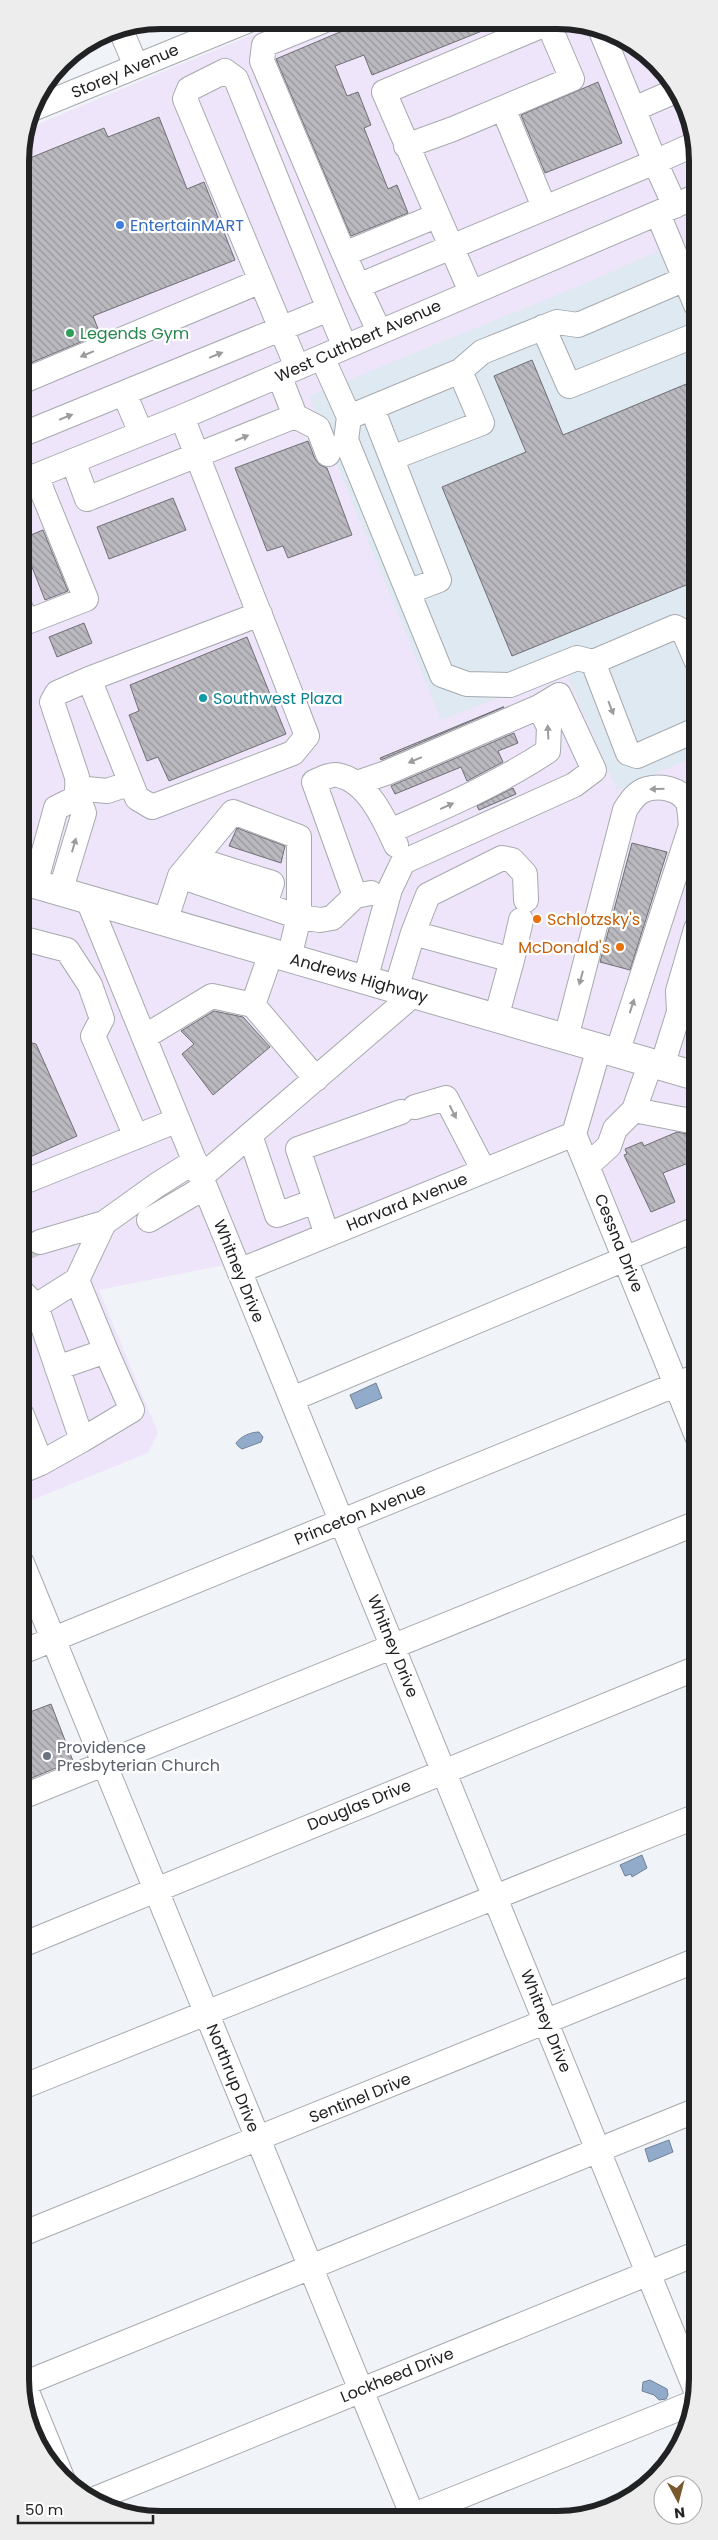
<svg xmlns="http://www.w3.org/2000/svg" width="718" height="2540" font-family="Poppins,sans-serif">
<defs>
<pattern id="building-back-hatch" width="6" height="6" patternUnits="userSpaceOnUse" patternTransform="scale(1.25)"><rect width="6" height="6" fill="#b9b9bf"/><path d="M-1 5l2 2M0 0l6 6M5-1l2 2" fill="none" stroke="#96969b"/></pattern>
</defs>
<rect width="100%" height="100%" fill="#f0f4f8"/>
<path fill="#efe5fa" d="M285,21L585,23L657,61L695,134L696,1228L624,1259L573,1134L235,1263L99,1290L158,1433L148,1453L22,1504L20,152L26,129Z"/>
<path fill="#dee9f2" d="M660,250L696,338V756L617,790L566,673L441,720L309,396L586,283Z"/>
<path fill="#93abcb" stroke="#708299" d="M376,1383L382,1398L356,1409L350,1395Z
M259,1432L263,1437L261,1442L242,1449L238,1446L236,1443C241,1436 251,1432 259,1432Z
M642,1855L647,1868L632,1877L631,1874L625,1876L620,1865Z
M669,2140L673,2152L649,2162L645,2149Z
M650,2380L667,2389L668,2395L666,2399L659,2400L654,2395L642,2391L643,2382Z"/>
<path fill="url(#building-back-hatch)" stroke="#6f6f74" d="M366,21L502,23L372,75L364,55L335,66L347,96L358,92L371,125L364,128L388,189L397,185L408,213L351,236L276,59Z
M598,82L622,143L545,173L521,115Z
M159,117L187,189L204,182L235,260L93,316L100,334L21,367L20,162L104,128L108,137Z
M532,360L563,435L696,380V581L512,656L442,487L526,452L494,376Z
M308,441L315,459L320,465L327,468L352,535L288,558L283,546L267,551L235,468Z
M173,498L186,530L109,559L97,527Z
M43,530L68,591L45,600L21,539Z
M84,623L92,643L57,657L49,637Z
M247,637L286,734L169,781L158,757L147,761L129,715L139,711L130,685Z
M503,707H504L381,760L380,758Z
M514,733L518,743L498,751L503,762L484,772L467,781L461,767L395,794L391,786Z
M513,788L516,794L479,810L477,806Z
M237,828L285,846L281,863L229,846Z
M632,843L667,852L630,970L600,962Z
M214,1011L243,1017L270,1047L213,1095L182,1054L194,1044L181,1031Z
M21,1040L36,1044L77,1136L21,1161Z
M677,1132L687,1134L696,1160L663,1173L675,1202L651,1212L624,1155L627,1154L625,1149L642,1142L644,1146Z
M51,1704L73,1761L22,1782V1715Z"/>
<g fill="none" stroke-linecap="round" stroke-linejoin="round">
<path stroke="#c6cacd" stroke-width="24" stroke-dasharray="24 12" stroke-linecap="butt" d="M21,1250L40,1242"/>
<g stroke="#a6aaae" stroke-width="26">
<path id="minor" d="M323,21L264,45L262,61L344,254
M120,28L136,66
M601,31L655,162L695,144
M503,108L544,207
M634,109L673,92
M30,110L247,21
M406,146L453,129L572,79L548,23
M658,214L696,305
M358,286L344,254L436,216
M471,292L384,92L548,23
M329,309L345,347
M543,327L569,386L696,335
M379,331L358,286L655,162L675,206
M322,357L349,417L346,440L442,675L467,684L510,685L577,658L593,662L675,627L684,632L696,660
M279,375L295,416L318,428L328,454
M21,382L261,281
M124,393L141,433
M372,408L439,580L408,592
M182,417L255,603C273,647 290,692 307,736L293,753L152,807L137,798L89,679L260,614
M349,417L460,371L482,352L557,322L578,325L685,279
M21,435L329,309L236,79L225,71L189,89L185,99C222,189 260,278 297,367
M392,458L482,423L460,371
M73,461L87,499L295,416
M21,482L182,417L695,197
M21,609L27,622L86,599L36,476
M593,662L628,753L637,756L696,730
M357,783L386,773L539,707L549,727L548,751C498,784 445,807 390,831
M77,788L107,791L131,783
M78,797L77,777L52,702L57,693L89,679
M201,883L208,863L272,883L265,905
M35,884L56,808L78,797L84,813L60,892
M355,896L314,782C321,779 331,774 337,775C367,780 385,820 396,845
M88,900L697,2393
M165,922L180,876L299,917V837L233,812L180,876
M413,933L428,895L502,858L512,860L525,874L526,900
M21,938L67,950L90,985L102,1019L93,1036L136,1137
M271,953L253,1005L316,1079
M289,958L299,917L320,920L332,918L355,896L371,893
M512,960L521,920
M365,980L390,889L403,862L574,785L594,770L559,695L539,707
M396,989L413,933L512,960L496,1018
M679,1012L678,991L696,929
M144,1037L212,996L253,1005
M566,1038L625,810C630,802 636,792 647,789C661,785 681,789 688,803C690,809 690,819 691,826L617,1053
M599,1048L574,1134L697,1436
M662,1066L679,1012L696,1017
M415,1107L446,1098L484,1171
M634,1110L696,1122
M250,1135L277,1215L315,1201
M587,1166L609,1146L615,1129L634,1110L651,1062
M201,1177L414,994
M21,1183L178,1120
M149,1220L205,1187
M327,1235L298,1149L401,1112
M40,1242L104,1223
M239,1271L574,1134
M21,1291L36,1306
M57,1368L106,1351L77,1280
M292,1399L696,1229
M22,1415L41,1463L22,1471
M82,1440L132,1410L106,1351
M41,1463L82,1440L36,1306L77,1280L104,1223L157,1185L195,1161
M22,1563L413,2517
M22,1652L697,1376
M22,1797L697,1523
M22,1945L697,1668
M22,2087L697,1816
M22,2234L697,1960
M23,2382L63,2480
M23,2384L697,2110
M97,2498L698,2253
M409,2517L695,2402"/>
</g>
<g stroke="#a6aaae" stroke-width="30">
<path id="major" d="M21,880L696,1076"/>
</g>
<use href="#minor" stroke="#fff" stroke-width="24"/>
<use href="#major" stroke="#fff" stroke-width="28"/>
</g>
<defs><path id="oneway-solid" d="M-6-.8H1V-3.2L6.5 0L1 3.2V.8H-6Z" transform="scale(1.25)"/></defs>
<g fill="#9b9c9c">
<use href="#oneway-solid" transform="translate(87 354) rotate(157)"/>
<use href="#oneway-solid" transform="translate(216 355) rotate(-22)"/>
<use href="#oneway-solid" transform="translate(66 417) rotate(-22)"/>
<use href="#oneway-solid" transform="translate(242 438) rotate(-23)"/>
<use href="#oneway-solid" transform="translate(611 708) rotate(69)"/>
<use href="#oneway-solid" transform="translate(548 732) rotate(-93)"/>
<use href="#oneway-solid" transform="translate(415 760) rotate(157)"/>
<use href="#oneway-solid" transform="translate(657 789) rotate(178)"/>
<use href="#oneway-solid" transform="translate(447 806) rotate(-24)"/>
<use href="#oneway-solid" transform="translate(74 845) rotate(-74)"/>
<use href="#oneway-solid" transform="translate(581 978) rotate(105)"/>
<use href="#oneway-solid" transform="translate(632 1006) rotate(-72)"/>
<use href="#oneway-solid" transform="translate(453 1112) rotate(63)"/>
</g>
<circle fill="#3f7fe0" stroke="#fff" stroke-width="2" cx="120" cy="225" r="5"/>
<circle fill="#2e9e5b" stroke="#fff" stroke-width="2" cx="70" cy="333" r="5"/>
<circle fill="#0f9aa8" stroke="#fff" stroke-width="2" cx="203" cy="698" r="5"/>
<g fill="#e8710a" stroke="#fff" stroke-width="2">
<circle cx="537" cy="919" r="5"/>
<circle cx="620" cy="947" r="5"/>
</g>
<circle fill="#6b7280" stroke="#fff" stroke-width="2" cx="47" cy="1756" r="5"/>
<g text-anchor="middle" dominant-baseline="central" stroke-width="4.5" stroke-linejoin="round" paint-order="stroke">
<g font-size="16" fill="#202223" stroke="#fff">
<text transform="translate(125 71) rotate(-23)">Storey Avenue</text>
<text transform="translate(358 341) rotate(-24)">West Cuthbert Avenue</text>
<text transform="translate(359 978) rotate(16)">Andrews Highway</text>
<text transform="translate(407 1202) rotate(-22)">Harvard Avenue</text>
<text transform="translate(619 1243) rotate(68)">Cessna Drive</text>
<text transform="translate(239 1271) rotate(68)">Whitney Drive</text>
<text transform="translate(360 1514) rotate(-22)">Princeton Avenue</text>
<text transform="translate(393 1646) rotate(68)">Whitney Drive</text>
<text transform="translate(359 1805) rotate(-22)">Douglas Drive</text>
<text transform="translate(546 2021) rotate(68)">Whitney Drive</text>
<text transform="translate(233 2078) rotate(68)">Northrup Drive</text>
<text transform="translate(360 2098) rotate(-22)">Sentinel Drive</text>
<text transform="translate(397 2375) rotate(-22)">Lockheed Drive</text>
</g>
<g font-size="16" fill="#366cbe" stroke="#fff" text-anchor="start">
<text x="130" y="225">EntertainMART</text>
</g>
<g font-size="16" fill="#27864d" stroke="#fff" text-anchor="start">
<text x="80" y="333">Legends Gym</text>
</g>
<g font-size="16" fill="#0d838f" stroke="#fff" text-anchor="start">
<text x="213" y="698">Southwest Plaza</text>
</g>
<g font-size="16" fill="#c56008" stroke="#fff" text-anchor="start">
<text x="547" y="919">Schlotzsky's</text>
<text x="610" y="947" text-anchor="end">McDonald's</text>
</g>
<g font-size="16" fill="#5b616d" stroke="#fff" text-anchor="start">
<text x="57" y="1747">Providence<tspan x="57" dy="18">Presbyterian Church</tspan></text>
</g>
</g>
<path d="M0 0H718V2540H0ZM161 29H557A132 132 0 0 1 689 161V2379A132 132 0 0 1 557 2511H161A132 132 0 0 1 29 2379V161A132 132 0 0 1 161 29Z" fill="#ededed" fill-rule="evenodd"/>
<path fill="none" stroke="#202223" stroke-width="6" d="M161 29H557A132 132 0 0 1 689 161V2379A132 132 0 0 1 557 2511H161A132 132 0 0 1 29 2379V161A132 132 0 0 1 161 29Z"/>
<g transform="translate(678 2500) rotate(173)"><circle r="24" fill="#ffffff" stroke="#a6a7a7"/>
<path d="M0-4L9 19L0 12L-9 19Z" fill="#78592e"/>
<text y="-8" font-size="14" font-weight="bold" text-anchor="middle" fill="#202223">N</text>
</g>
<path d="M18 2515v8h135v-8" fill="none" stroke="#202223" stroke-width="2.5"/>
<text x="25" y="2515" font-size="15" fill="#202223" stroke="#ffffff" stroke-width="4" paint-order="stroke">50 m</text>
</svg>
